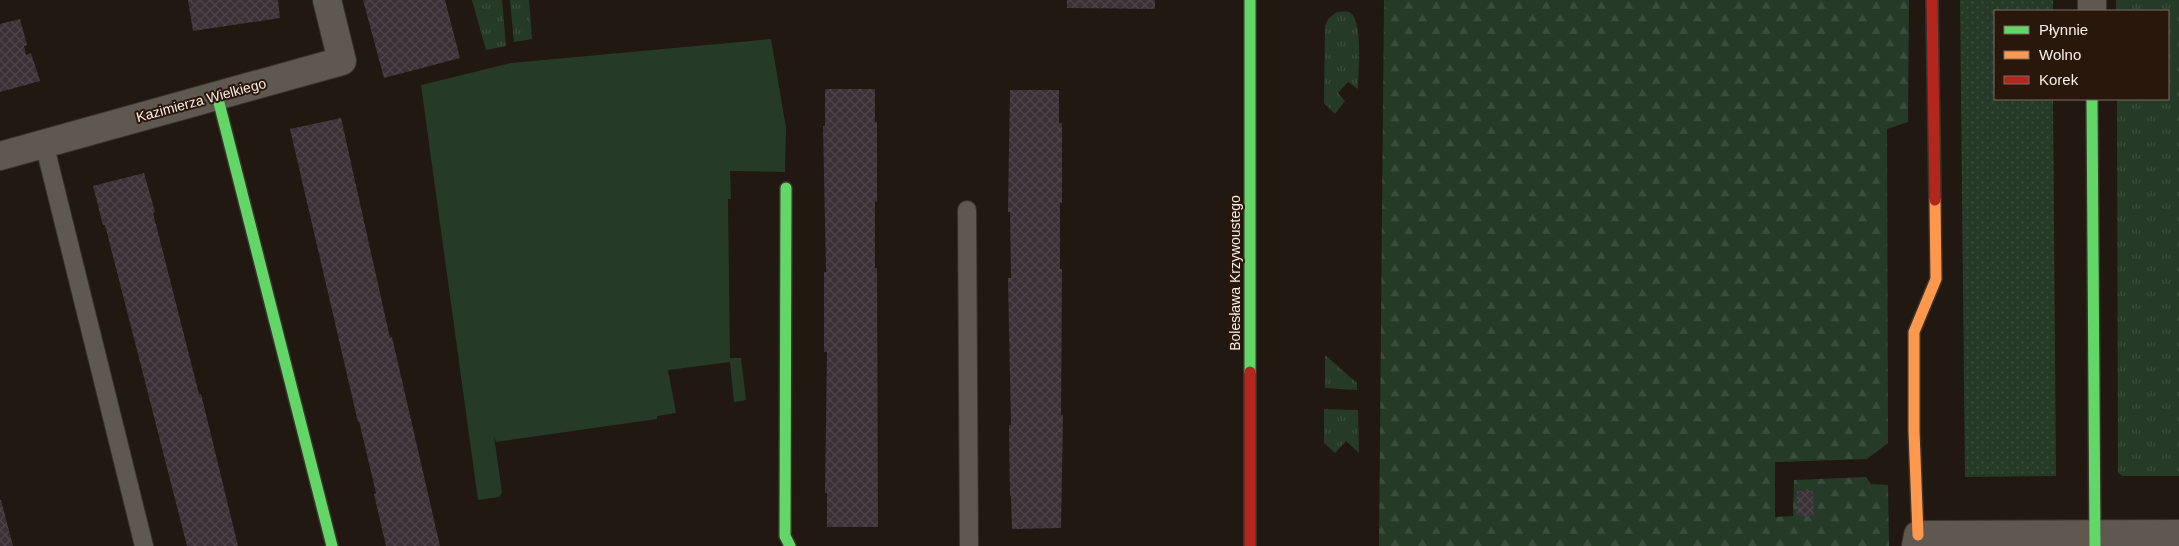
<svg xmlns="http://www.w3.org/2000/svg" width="2179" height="546" font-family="Arial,sans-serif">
<defs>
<pattern id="grass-tufts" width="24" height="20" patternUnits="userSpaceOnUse" patternTransform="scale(1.25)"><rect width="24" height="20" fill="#253b28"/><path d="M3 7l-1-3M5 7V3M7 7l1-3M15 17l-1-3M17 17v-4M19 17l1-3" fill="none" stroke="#3b4e3d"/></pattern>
<pattern id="forest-firs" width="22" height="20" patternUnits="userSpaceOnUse" patternTransform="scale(1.25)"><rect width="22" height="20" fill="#253b28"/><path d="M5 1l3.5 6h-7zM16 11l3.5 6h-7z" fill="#3b4e3d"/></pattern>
<pattern id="garden-dots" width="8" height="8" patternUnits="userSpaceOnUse" patternTransform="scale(1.25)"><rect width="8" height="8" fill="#253b28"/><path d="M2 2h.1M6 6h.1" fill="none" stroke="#3b4e3d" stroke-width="1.8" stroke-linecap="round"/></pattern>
<pattern id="building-cross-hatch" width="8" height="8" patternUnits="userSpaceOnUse" patternTransform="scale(1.25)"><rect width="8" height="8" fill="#3b3137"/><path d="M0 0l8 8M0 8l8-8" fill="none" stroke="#4e454a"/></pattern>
</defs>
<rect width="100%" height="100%" fill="#221812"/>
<path fill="url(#grass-tufts)" d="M472,0H502L506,46L486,50Z
M510,0H529L532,39L514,42Z
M2116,0H2179V476H2122L2118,473L2117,99H2168V11H2116Z
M1337,12C1340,12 1345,11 1349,12C1364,19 1358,73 1358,89L1348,82L1338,93L1345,101L1335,114L1324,103L1325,26L1328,19Z
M1325,355L1357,383V390L1325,388Z
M1324,409L1358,410L1359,453L1346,441L1335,453L1324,443Z"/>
<path fill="url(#forest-firs)" d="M1384,0H1909L1908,122L1887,129L1888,443L1867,459L1775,462V517L1793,516L1794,480L1866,477L1871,484L1888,485L1889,546H1379Z"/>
<path fill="#253b28" d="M771,39L786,128L785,172L730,171L731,199H728L730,358H741L746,400L734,402L730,362L668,370L676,413L657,416V419L496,442L494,436L502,493L499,497L478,500L421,85L511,63Z"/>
<path fill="url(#garden-dots)" d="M1960,0H2053V11H1995V99H2053L2056,476L1965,477Z"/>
<path fill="url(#building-cross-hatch)" d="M188,0H278L280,18L193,31Z
M363,0H445L460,58L384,78Z
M1067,0H1155V9L1067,8Z
M20,19L27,45L24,46L26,55L31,53L40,81L0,92V24Z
M825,89H875V122H877V202H875V268H877L878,527H827V493H825L827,352H824V272H826L823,126H825Z
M1010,90H1059V123H1062V203H1060V269H1062L1061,415H1063L1061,528L1012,529L1011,496H1010L1009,425H1011L1008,278H1011L1010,212H1008Z
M341,118L390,338L392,337L440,546H386L374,494L376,493L359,421L358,422L290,129Z
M144,173L155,212L153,213L199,394H201L238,546H187L105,225H103L93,186Z
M1797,491H1813L1814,516H1797Z
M0,500H1L13,546H0Z"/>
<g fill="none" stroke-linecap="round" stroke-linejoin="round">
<g stroke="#3a332d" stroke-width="20">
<path id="lane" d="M44,143L144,546
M967,210L969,546"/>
</g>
<g stroke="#3a332d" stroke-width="30">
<path id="street" d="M2092,0V11
M0,156L342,61L327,0
M1916,546L1918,535L2179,534"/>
</g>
<g stroke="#3a332d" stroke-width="14">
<path id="fast" d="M1250,0V372
M217,95L332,546
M2092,99L2095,546
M786,188L785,536L790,546"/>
</g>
<g stroke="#3a332d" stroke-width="14">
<path id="slow" d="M1918,535L1914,431V332L1936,279L1935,200"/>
</g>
<g stroke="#3a332d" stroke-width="14">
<path id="jam" d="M1932,0L1935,200
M1250,372V546"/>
</g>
<use href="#lane" stroke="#5e5850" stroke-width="18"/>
<use href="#street" stroke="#5e5850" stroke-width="28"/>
<use href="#fast" stroke="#63d668" stroke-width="11"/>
<use href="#slow" stroke="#ff974d" stroke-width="11"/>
<use href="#jam" stroke="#b3261e" stroke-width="11"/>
</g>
<g text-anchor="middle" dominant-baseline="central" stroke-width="4" stroke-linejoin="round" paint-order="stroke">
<g font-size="14" fill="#fbeee6" stroke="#29170b">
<text transform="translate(201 100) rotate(-15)">Kazimierza Wielkiego</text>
<text transform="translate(1235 273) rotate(-90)">Bolesława Krzywoustego</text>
</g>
</g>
<rect x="1994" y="10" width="175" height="90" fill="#29170b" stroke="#7d6d63"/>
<rect x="2004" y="26" width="25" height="8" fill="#63d668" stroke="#7d6d63"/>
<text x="2039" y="35" font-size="15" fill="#fbeee6">Płynnie</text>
<rect x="2004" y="51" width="25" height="8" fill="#ff974d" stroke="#7d6d63"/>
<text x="2039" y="60" font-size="15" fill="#fbeee6">Wolno</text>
<rect x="2004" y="76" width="25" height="8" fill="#b3261e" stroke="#7d6d63"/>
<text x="2039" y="85" font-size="15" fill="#fbeee6">Korek</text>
</svg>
